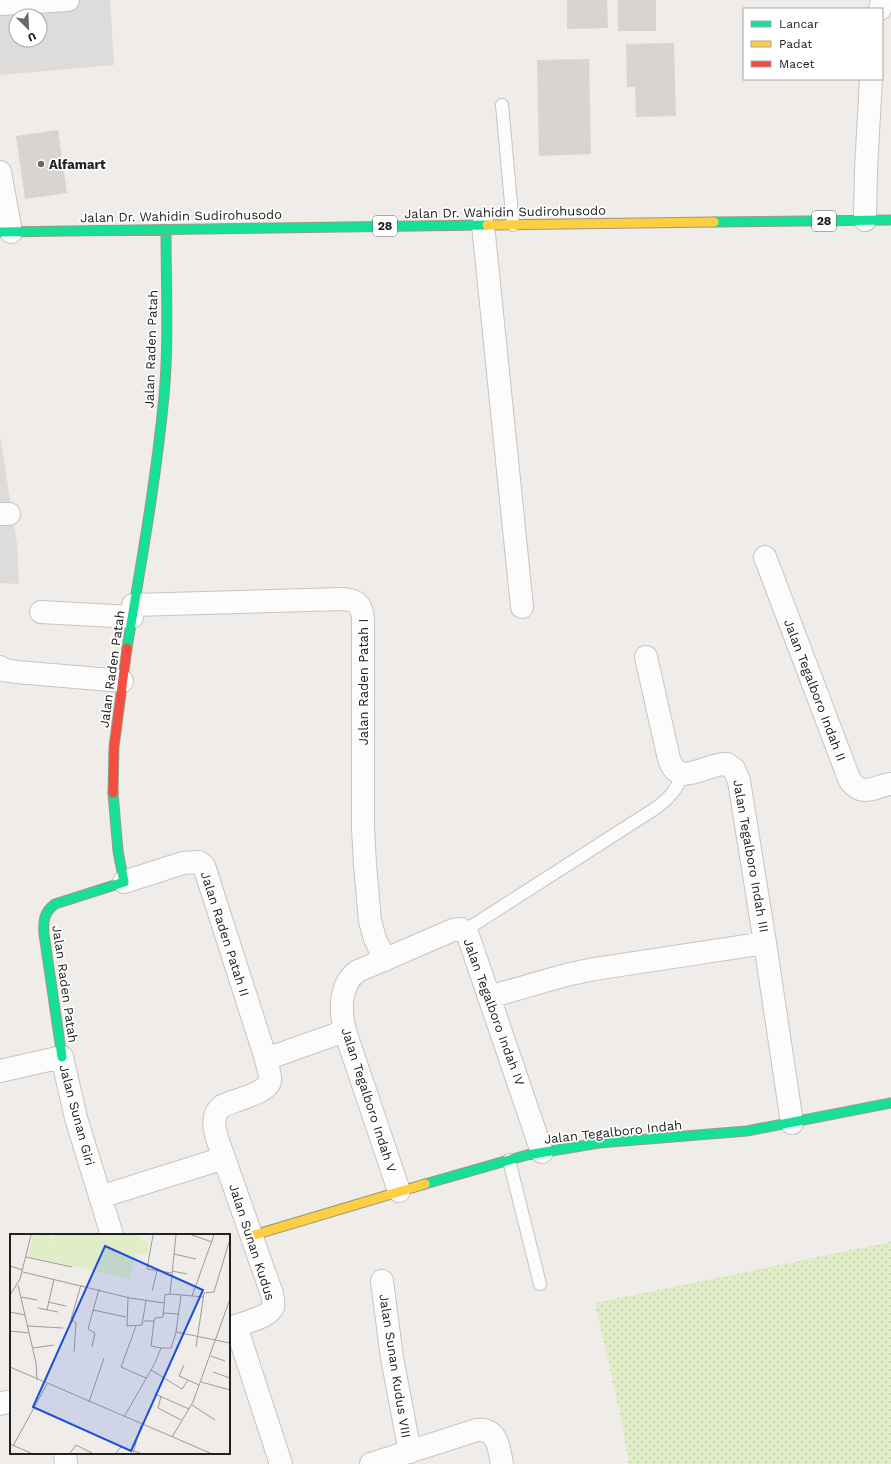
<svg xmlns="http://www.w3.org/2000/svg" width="891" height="1464" font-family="'Work Sans',sans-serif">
<defs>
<pattern id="grass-dots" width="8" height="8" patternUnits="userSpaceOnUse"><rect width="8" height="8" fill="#e0edc7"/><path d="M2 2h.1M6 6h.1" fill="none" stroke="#c0cbab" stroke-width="1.8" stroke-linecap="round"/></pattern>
</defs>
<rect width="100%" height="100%" fill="#efece9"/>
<path fill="#dedcdb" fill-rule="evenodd" d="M0,0H110L114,65L0,75ZM16,16H40V40H16Z
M0,435L17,544L19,584L0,583Z"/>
<path fill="url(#grass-dots)" d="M891,1242V1464H629L621,1418L595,1303Z"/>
<path fill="#d8d4d2" d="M567,0H607L608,28L567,29Z
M618,0H656V31H618Z
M674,43L676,116L636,117L635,87H627L626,44Z
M589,59L591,154L539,156L537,60Z
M58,130L67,193L25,199L16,136Z"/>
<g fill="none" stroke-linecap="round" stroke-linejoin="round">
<g stroke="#c6c5c4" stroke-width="14">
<path id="lane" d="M502,105L513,225
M464,931L656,808C668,799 677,790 682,775
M509,1160L540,1284"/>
</g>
<g stroke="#c6c5c4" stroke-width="24">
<path id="street" d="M0,4L68,0
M880,9L882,0
M0,172L11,232
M865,220L866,169L871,79
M483,225L522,607
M0,514H9
M765,557L850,781C864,798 874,786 891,784
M133,605L343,599C357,600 362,605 363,619V828L365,865L370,921L375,939L385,960
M41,612L132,617
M646,657L669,759C679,790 707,762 727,764L734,769L739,781L765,943L792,1123
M0,667L3,670L17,672L122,681
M124,882L183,863L199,862L204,866L266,1059
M489,997L566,975L594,969L765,943
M0,1071L62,1057L76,1118L112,1235
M399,1191L345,1031C340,1011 339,984 358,971L453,930L461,929L467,933L472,947L542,1152
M100,1197L224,1158
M382,1281L392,1358L410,1452
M0,1404L11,1401
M65,1453L66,1464
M281,1464L236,1326C246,1322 269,1317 273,1307C274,1302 273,1298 272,1294L224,1158C219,1142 206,1119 222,1106C232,1101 268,1093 270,1081C271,1074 267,1066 266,1059L345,1031
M371,1464L477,1430C498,1428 499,1449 502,1464"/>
</g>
<g stroke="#9b9a7f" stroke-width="11">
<path id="fast" d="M714,222L891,220
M0,232L487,225
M127,648C141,564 156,481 164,396C169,341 166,285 166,230
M62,1057L44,934C43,921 44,912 55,904L124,882L118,851L113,793
M425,1184L527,1155L599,1143L747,1131L891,1103"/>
</g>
<g stroke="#9b9a7f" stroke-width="11">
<path id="slow" d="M487,225L714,222
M251,1236L425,1184"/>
</g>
<g stroke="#9b9a7f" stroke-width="11">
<path id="jam" d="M113,793L114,747L127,648"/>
</g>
<use href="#lane" stroke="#fdfcfc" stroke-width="12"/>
<use href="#street" stroke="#fdfcfc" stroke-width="22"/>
<use href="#fast" stroke="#16e098" stroke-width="9"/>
<use href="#slow" stroke="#ffcf43" stroke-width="9"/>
<use href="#jam" stroke="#f24e42" stroke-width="9"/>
</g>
<circle fill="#696867" stroke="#fff" stroke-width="1.5" cx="41" cy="164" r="4"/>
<g text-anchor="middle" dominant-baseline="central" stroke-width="3.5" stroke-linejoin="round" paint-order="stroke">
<g fill="#fff" stroke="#646464" stroke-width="1">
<rect x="812" y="211" width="24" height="20" rx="3"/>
<rect x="373" y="216" width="24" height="20" rx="3"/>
</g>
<g font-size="12" font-weight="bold" fill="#212121">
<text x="824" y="221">28</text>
<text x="385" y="226">28</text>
</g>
<g font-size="13" font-weight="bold" fill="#212121" stroke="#fff" text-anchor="start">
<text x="49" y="164">Alfamart</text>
</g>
<g font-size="13" fill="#212121" stroke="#fff">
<text transform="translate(505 212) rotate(-1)">Jalan Dr. Wahidin Sudirohusodo</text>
<text transform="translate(181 216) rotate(-1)">Jalan Dr. Wahidin Sudirohusodo</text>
<text transform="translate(151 349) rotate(-88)">Jalan Raden Patah</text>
<text transform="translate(112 669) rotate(-82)">Jalan Raden Patah</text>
<text transform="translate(363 682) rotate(-90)">Jalan Raden Patah I</text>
<text transform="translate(815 690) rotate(69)">Jalan Tegalboro Indah II</text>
<text transform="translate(751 856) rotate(80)">Jalan Tegalboro Indah III</text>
<text transform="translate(225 934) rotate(72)">Jalan Raden Patah II</text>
<text transform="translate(65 984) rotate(82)">Jalan Raden Patah</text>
<text transform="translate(494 1012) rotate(70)">Jalan Tegalboro Indah IV</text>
<text transform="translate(369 1100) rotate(72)">Jalan Tegalboro Indah V</text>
<text transform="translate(77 1115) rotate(75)">Jalan Sunan Giri</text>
<text transform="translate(613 1132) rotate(-6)">Jalan Tegalboro Indah</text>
<text transform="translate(252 1242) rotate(72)">Jalan Sunan Kudus</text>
<text transform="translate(395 1366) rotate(81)">Jalan Sunan Kudus VIII</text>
</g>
</g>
<g transform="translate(10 1234)">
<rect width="220" height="220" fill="#efece9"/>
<path d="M23,1H41L39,14L43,1H131L129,6L139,8L137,21L126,20L120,45L18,22Z" fill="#e0edc7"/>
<path fill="none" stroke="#9d9b99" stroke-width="1" d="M143,1L137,35L162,39M182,1L202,8M164,20L186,25M16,23L62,33M0,32L13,36M162,37L177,40M13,38L120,64L154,69M8,51L26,129L27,146M142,57L147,37M160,60L194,63M0,61L10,45L21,1M171,61L166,98L220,109M182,62L204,1M11,63L27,66M118,64L117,92L132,91L136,66M38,68L56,72M28,74L48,78M37,76L44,45M83,76L116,83M0,78L15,81M153,79L169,80M134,87H144L145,84L153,83L155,61L160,60L166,1M144,87L141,112L151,114M18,92L53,94M126,92L111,133L136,144M0,97L19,99M82,113L85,99L78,95L89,55M186,113L194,59L204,58L220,5M23,114L44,111M64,118L66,89L61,85L71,51M201,122L215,127M174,131L169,142L178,146M0,133L200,219M141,136L172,155L178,146L189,151M203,138L220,144M191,148L220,156M145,160L179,175M151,162L148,174L171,186M79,168L94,124M182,171L205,186M114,183L145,129L151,114H161L166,98M162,203L183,168L220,65M0,210L21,219M3,212L37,150M60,219L66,211L82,219M106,219L111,213L130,219M123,219L131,191"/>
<path fill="#1d4ed8" fill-opacity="0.15" stroke="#1d4ed8" stroke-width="2" d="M95,12L193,56L121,217L23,173Z"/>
<rect width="220" height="220" fill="none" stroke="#212121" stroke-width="2"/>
</g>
<rect x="743" y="8" width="140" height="72" fill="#ffffff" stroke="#a6a6a6"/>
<rect x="751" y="21" width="20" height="6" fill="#16e098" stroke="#a6a6a6"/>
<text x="779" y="28" font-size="12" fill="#212121">Lancar</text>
<rect x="751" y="41" width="20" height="6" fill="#ffcf43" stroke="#a6a6a6"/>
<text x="779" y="48" font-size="12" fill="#212121">Padat</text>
<rect x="751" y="61" width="20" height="6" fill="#f24e42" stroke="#a6a6a6"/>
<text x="779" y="68" font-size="12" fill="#212121">Macet</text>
<g transform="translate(28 28) rotate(156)"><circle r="19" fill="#ffffff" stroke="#a6a6a6"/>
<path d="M0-3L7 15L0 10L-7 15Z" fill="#696867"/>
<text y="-6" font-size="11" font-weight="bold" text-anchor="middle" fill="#212121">U</text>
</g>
</svg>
